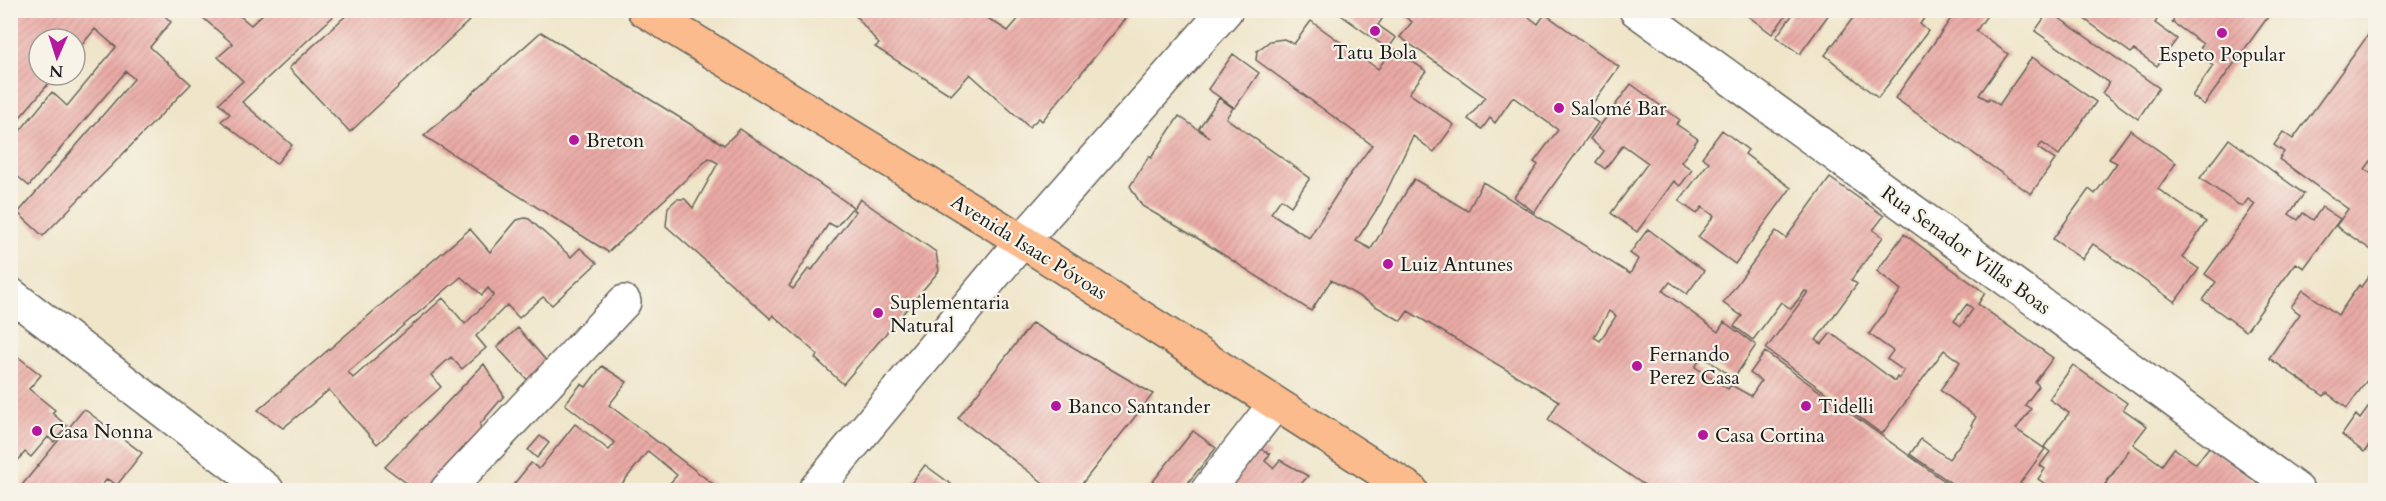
<svg xmlns="http://www.w3.org/2000/svg" width="2386" height="501" font-family="Cardo,serif">
<defs>
<pattern id="building-hatch" width="6" height="6" patternUnits="userSpaceOnUse" patternTransform="scale(1.5)"><rect width="6" height="6" fill="#eaaaa6"/><path d="M-1 1l2-2M0 6l6-6M5 7l2-2" fill="none" stroke="#c8928e"/></pattern>
</defs>
<rect width="100%" height="100%" fill="#f7f3e8"/>
<filter id="ink" filterUnits="userSpaceOnUse"><feTurbulence type="fractalNoise" baseFrequency=".0167" numOctaves="2"/><feDisplacementMap in="SourceGraphic" scale="12" xChannelSelector="R" yChannelSelector="G"/><feConvolveMatrix kernelMatrix="1 2 1 2 8 2 1 2 1" color-interpolation-filters="sRGB"/></filter>
<filter id="wash" filterUnits="userSpaceOnUse"><feTurbulence type="fractalNoise" baseFrequency=".008" numOctaves="4" result="noise"/><feDisplacementMap in="SourceGraphic" scale="24" xChannelSelector="R" yChannelSelector="G"/><feGaussianBlur stdDeviation="1.35" result="paint"/><feColorMatrix in="noise" values="0 0 0 0 0 0 0 0 0 0 0 0 0 0 0 0 0 1.4 0 .05"/><feComposite in="paint" operator="in"/></filter>
<g filter="url(#wash)">
<rect width="100%" height="100%" fill="#efe5c9"/>
<g id="blocks">
<path fill="url(#building-hatch)" fill-rule="evenodd" d="M17,10H159L171,22L150,47L191,84L43,236L18,213L134,79L126,71L29,186L10,170V143L52,92L67,106L116,47L95,29L75,53V39H39V75H56L10,129V19Z
M194,10H245L240,16L251,25L267,10H340L242,102L292,145L276,164L221,121L230,114L219,103L243,81L218,57L233,44Z
M352,10H460L469,21L350,132L289,68Z
M851,10H975L1008,31L1026,10H1133L1042,121L1039,118L1029,127L970,74L951,95L875,47L879,44Z
M1334,10H1388L1378,25L1396,38L1388,49Z
M1396,10H1520L1538,24L1545,14L1619,67L1585,114L1598,123L1534,212L1514,197L1538,165L1534,162L1558,130L1513,97L1495,123L1490,118L1482,129L1468,119L1485,97L1400,37L1412,22Z
M1740,10H1782L1787,14L1772,34Z
M1796,10H1832L1800,54L1776,37Z
M1859,10H1930L1920,24L1928,31L1878,98L1825,55Z
M1957,10H1983L1988,14L1976,31L2008,54L1979,95L1988,100L1989,98L1999,105L2032,57L2096,102L2059,155L2042,143L2038,148L2055,160L2031,194L1895,98Z
M2072,10H2127L2135,17L2140,10H2163L2155,23L2177,39L2157,66L2134,50L2131,53Z
M2181,10H2273L2204,105L2192,96L2213,66L2197,54L2203,44L2172,22Z
M2049,11L2159,88L2138,119L2102,93L2109,83L2035,31Z
M1311,21L1378,69L1393,48L1426,71L1409,93L1454,125L1434,152L1413,136L1381,203L1356,241L1371,249L1414,179L1468,211L1483,182L1630,274L1638,259L1630,253L1648,229L1704,271L1687,294L1670,282L1663,291L1718,332L1724,322L1756,345L1734,378L1702,356L1695,367L1728,389L1731,385L1751,396L1761,381L1750,373L1765,352L1957,490H1652L1548,420L1559,401L1408,311L1401,321L1331,280L1311,311L1202,241L1142,206L1130,186L1149,156L1151,158L1179,116L1210,138L1199,128L1219,98L1233,108L1226,118L1310,178L1291,206L1281,199L1271,213L1309,238L1346,180L1372,145L1256,60L1257,51L1270,41L1284,39L1294,44ZM1609,311L1616,316L1600,341L1594,337Z
M2376,24V154L2365,169L2373,175L2376,172V253L2336,226L2348,209L2279,159L2284,152L2274,145L2283,132L2293,139Z
M541,32L724,145L740,129L853,207L836,227L829,223L789,286L793,289L809,268L812,270L856,211L853,210L860,199L936,252L939,271L843,384L815,358L818,355L773,315L771,319L666,226L668,207L677,199H685L693,208L718,163L709,158L608,252L424,136Z
M1233,54L1259,73L1235,108L1208,89Z
M1631,84L1680,120L1676,124L1698,139L1681,162L1692,170L1680,186L1674,181L1637,232L1611,213L1648,163L1623,145L1605,169L1596,162L1604,151L1590,139Z
M1722,130L1748,150L1745,154L1791,188L1735,264L1698,237L1714,216L1702,207L1697,214L1679,201L1709,162L1702,157Z
M2130,130L2176,163L2158,189L2206,222L2182,257L2199,269L2175,302L2093,244L2082,259L2053,239L2089,189L2095,194L2117,163L2109,159Z
M2229,139L2304,194L2289,214L2298,220L2303,213L2313,220L2322,207L2340,219L2304,268L2296,263L2246,331L2203,300L2216,282L2205,274L2255,204L2248,199L2242,207L2200,178Z
M1830,178L1884,216L1873,230L1883,237L1851,280L1857,284L1816,340L1822,344L1831,333L1895,381L1897,377L1899,379L1904,371L1887,359L1893,351L1869,334L1901,290L1877,271L1904,234L1985,293L1978,304L2053,358L2035,382L2039,386L2025,405L2031,409L2016,429L2045,449L2020,483L2030,490H1961L1910,454L1921,439L1949,459L1973,426L1971,425L1976,417L1940,390L1960,362L1944,350L1882,434L1766,349L1808,292L1805,291L1791,309L1781,302L1753,340L1734,326L1742,316L1723,303L1776,231L1786,238ZM1967,304L1973,309L1961,326L1954,321Z
M525,218L529,219L571,257L580,248L597,263L552,305L543,297L519,318L507,305L476,336L486,348L462,369L451,357L431,375L441,387L377,444L329,390L283,428L258,410L470,229L490,252L517,220ZM461,277L482,295L488,288L494,295L465,324L443,298L353,378L348,372Z
M2376,266V380L2370,376L2347,408L2327,393L2324,396L2269,358L2300,314L2291,307L2303,290L2338,315L2359,285L2361,287Z
M1032,323L1153,394L1077,490H1053L958,418Z
M518,328L555,371L535,388L497,347Z
M12,352L41,375L29,389L55,410L52,413L67,426L54,442L48,437L31,457L25,452L10,470V355Z
M484,364L504,396L480,424L483,446L438,490H416L385,467Z
M2073,365L2127,403L2123,409L2147,426L2133,444L2162,465L2174,448L2196,464L2209,447L2262,486L2259,490H2225L2219,487L2217,490H2102L2129,450L2101,490H2043L2047,485L2038,479L2045,469L2040,465L2050,452L2044,447L2069,413L2049,399Z
M602,366L627,382L609,405L721,490H664L677,475L648,451L617,490H509L531,463L539,469L575,424L609,450L615,443L565,404L581,384L586,387Z
M2376,397V437L2364,452L2342,435L2356,415L2360,419Z
M84,409L142,453L117,485L107,479L98,490H18Z
M1193,431L1216,448L1182,490H1146Z
M540,436L549,443L537,458L528,450Z
M1260,448L1270,454L1265,461L1273,468L1280,460L1308,476L1296,490H1227Z
M925,465L959,490H906Z"/>
</g>
</g>
<g filter="url(#ink)">
<use href="#blocks" fill-opacity="0" stroke="#666259" stroke-width="1.5"/>
<g fill="none" stroke-linecap="round" stroke-linejoin="round">
<g stroke="#666259" stroke-width="36">
<path id="minor" d="M1636,10L2297,490
M10,294L267,490
M447,490L624,302
M815,490L1022,241L1226,10
M1208,490L1275,404"/>
</g>
<g stroke="#666259" stroke-width="36">
<path id="major" d="M644,10L1022,241L1411,490"/>
</g>
<use href="#minor" stroke="#fff" stroke-width="33"/>
<use href="#major" stroke="#fbbb8c" stroke-width="33"/>
</g>
</g>
<g fill="#b5179e" stroke="#f7f3e8" stroke-width="2">
<circle cx="1375" cy="31" r="6"/>
<circle cx="2222" cy="33" r="6"/>
<circle cx="1559" cy="108" r="6"/>
<circle cx="574" cy="140" r="6"/>
<circle cx="1388" cy="264" r="6"/>
<circle cx="878" cy="313" r="6"/>
<circle cx="1637" cy="366" r="6"/>
<circle cx="1056" cy="406" r="6"/>
<circle cx="1806" cy="406" r="6"/>
<circle cx="37" cy="431" r="6"/>
<circle cx="1703" cy="435" r="6"/>
</g>
<g text-anchor="middle" dominant-baseline="central" stroke-width="4.5" stroke-linejoin="round" paint-order="stroke">
<g font-size="20" fill="#1c1c1c" stroke="#f7f3e8" text-anchor="start">
<text x="1375" y="52" text-anchor="middle">Tatu Bola</text>
<text x="2222" y="54" text-anchor="middle">Espeto Popular</text>
<text x="1571" y="108">Salomé Bar</text>
<text x="586" y="140">Breton</text>
<text x="1400" y="264">Luiz Antunes</text>
<text x="890" y="302">Suplementaria<tspan x="890" dy="23">Natural</tspan></text>
<text x="1649" y="354">Fernando<tspan x="1649" dy="23">Perez Casa</tspan></text>
<text x="1068" y="406">Banco Santander</text>
<text x="1818" y="406">Tidelli</text>
<text x="49" y="431">Casa Nonna</text>
<text x="1715" y="435">Casa Cortina</text>
</g>
<g font-size="20" fill="#1c1c1c" stroke="#f7f3e8">
<text transform="translate(1029 247) rotate(32)">Avenida Isaac Póvoas</text>
<text transform="translate(1966 250) rotate(36)">Rua Senador Villas Boas</text>
</g>
</g>
<rect width="2386" height="501" fill="none" stroke="#f7f3e8" stroke-width="36"/>
<g transform="translate(57 57) rotate(183)"><circle r="28" fill="#f7f3e8" stroke="#9f9d96" stroke-width="1.5"/>
<path d="M0-4.5L10 22L0 15L-10 22Z" fill="#b5179e"/>
<text y="-9" font-size="16" font-weight="bold" text-anchor="middle" fill="#1c1c1c">N</text>
</g>
</svg>
